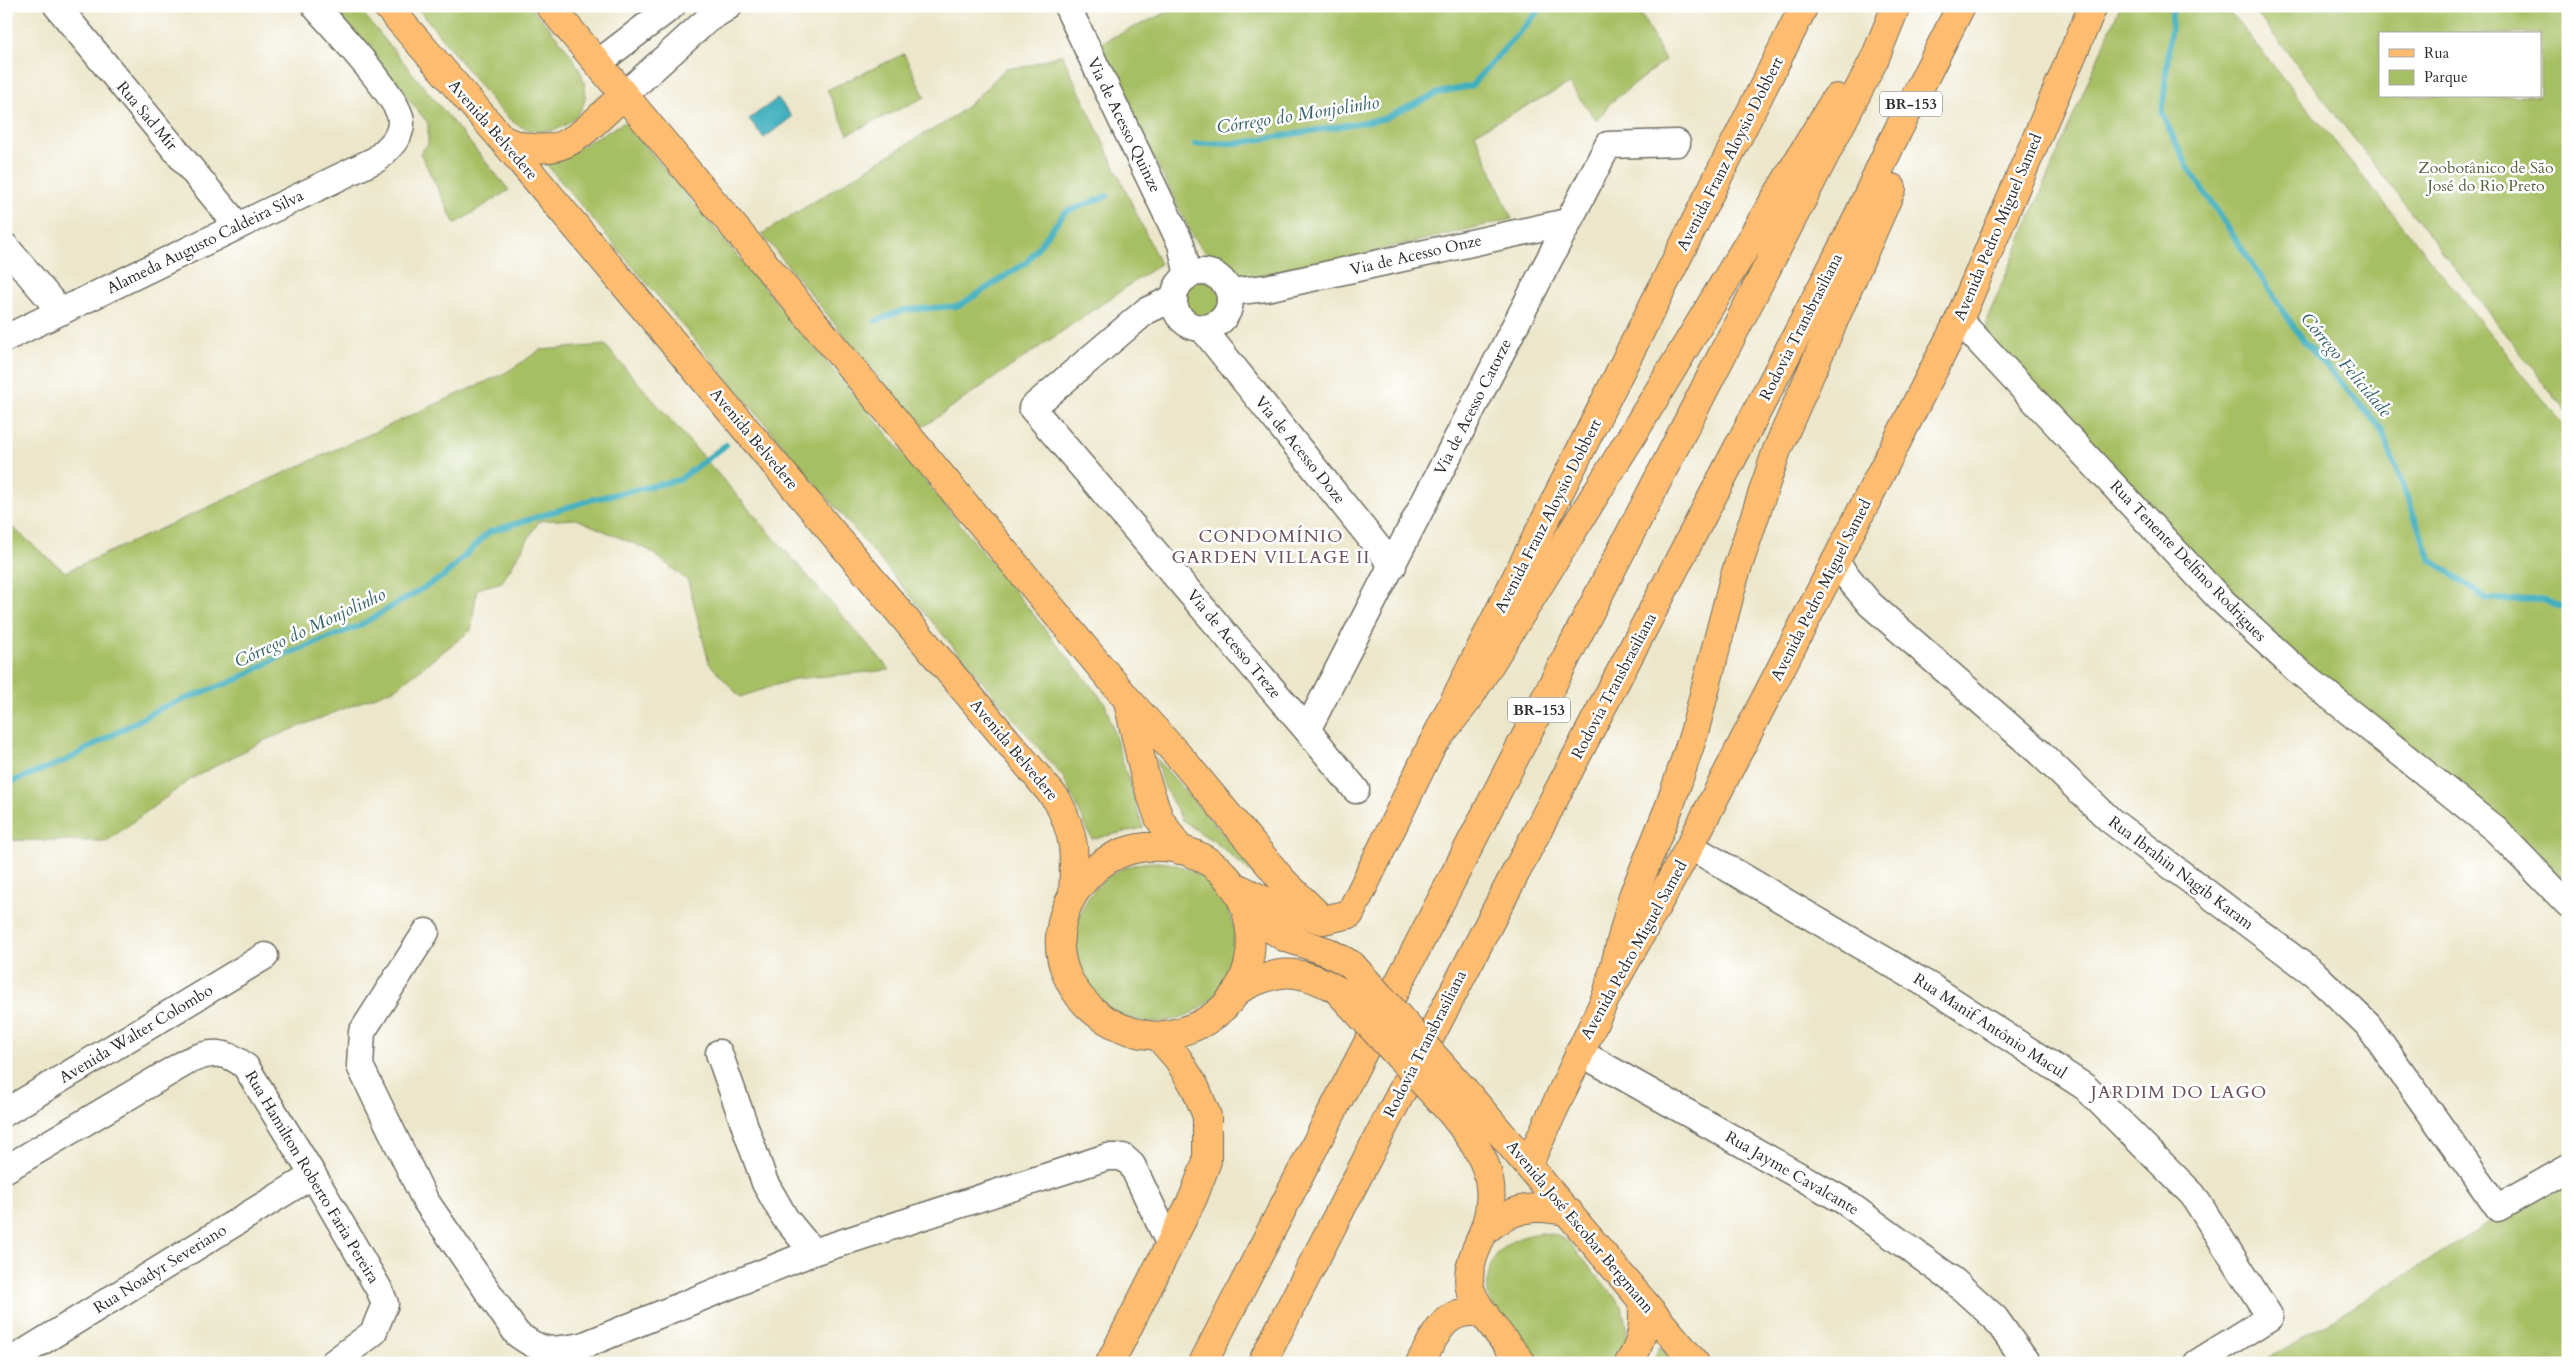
<svg xmlns="http://www.w3.org/2000/svg" width="2574" height="1369" font-family="Cardo,serif">
<rect width="100%" height="100%" fill="#fff"/>
<filter id="ink" filterUnits="userSpaceOnUse"><feTurbulence type="fractalNoise" baseFrequency=".02" numOctaves="2"/><feDisplacementMap in="SourceGraphic" scale="10" xChannelSelector="R" yChannelSelector="G"/><feConvolveMatrix kernelMatrix="1 2 1 2 8 2 1 2 1" color-interpolation-filters="sRGB"/></filter>
<filter id="wash" filterUnits="userSpaceOnUse"><feTurbulence type="fractalNoise" baseFrequency=".0096" numOctaves="4" result="noise"/><feDisplacementMap in="SourceGraphic" scale="20" xChannelSelector="R" yChannelSelector="G"/><feGaussianBlur stdDeviation="1.12" result="paint"/><feColorMatrix in="noise" values="0 0 0 0 0 0 0 0 0 0 0 0 0 0 0 0 0 1.4 0 .05"/><feComposite in="paint" operator="in"/></filter>
<g filter="url(#wash)">
<rect width="100%" height="100%" fill="#ece7cb"/>
<path fill="#a7bf64" stroke="#697548" fill-rule="evenodd" d="M331,6H357L509,190L455,224L420,153L428,144V123Z
M416,6H530C554,35 618,92 565,125C552,134 532,133 518,125C501,115 489,96 476,81C456,56 436,31 416,6Z
M1180,6H1645L1639,10L1665,60L1609,104L1597,121L1569,84L1475,133L1512,219L1244,282L1211,259L1194,239L1098,44Z
M2120,6H2225L2568,430V888L2225,595L1987,335V319Z
M2251,6H2568V414ZM2380,34H2540V96H2380Z
M904,54L925,97L848,134L827,90Z
M1062,54L1160,264L920,429L762,234L920,136C959,118 976,98 1006,68L1024,67Z
M625,122L883,429L1105,703L1143,828L1092,839L1063,777L547,165Z
M1182 300a20 20 0 1 1 40 0a20 20 0 1 1-40 0Z
M605,345L890,670L794,679L740,697L709,663L688,581L649,550L576,519L539,521L502,582L477,589L471,630L396,688L263,741L191,779L107,841L6,840V522L65,572L507,372L540,350Z
M1156,758L1264,880L1261,882L1220,846L1182,820L1161,780Z
M1075 942a80 80 0 1 1 160 0a80 80 0 1 1-160 0Z
M2568,1175V1363H2261Z
M1542,1233L1556,1235L1569,1242L1622,1306L1627,1331L1625,1344L1615,1363H1537C1525,1347 1498,1317 1490,1301C1487,1294 1487,1285 1488,1278C1490,1249 1516,1235 1542,1233Z
M1659,1346L1674,1363H1653Z"/>
<path fill="#40afbd" stroke="#366d74" d="M778,98L792,117L764,138L749,119Z"/>
<g fill="none" stroke-linecap="round" stroke-linejoin="round">
<path stroke="#40afbd" stroke-width="6" d="M2173,6L2162,114L2189,169L2302,339L2380,427L2431,560L2487,599L2542,600L2568,608
M1195,144L1239,143L1383,119L1438,93L1471,86L1543,6
M876,321L904,310L959,306L1027,262L1065,212L1107,196
M6,784L67,760L161,708L236,680L279,657L359,626L444,576L489,532L594,499L679,480L726,445"/>
</g>
</g>
<g filter="url(#ink)">
<g fill="none" stroke-linecap="round" stroke-linejoin="round">
<g stroke="#6f6d63" stroke-width="29">
<path id="minor" d="M57,6L238,226
M1067,6L1181,244L1188,276
M598,63L672,6
M623,96L707,20L729,6
M6,247L61,312
M1174 300a28 28 0 1 1 56 0a28 28 0 1 1-56 0Z
M1230,292L1266,288L1567,222
M1174,298L1146,311L1032,408L1307,730L1356,790
M1959,320L2219,598L2296,669L2496,830L2568,904
M1202,328L1393,566
M6,338L377,159C388,148 401,139 401,122C402,100 332,26 315,6
M1835,562L1870,604L2040,753L2110,820L2316,975L2368,1025L2498,1208L2568,1168
M1307,730L1608,145L1677,143
M1690,846L1931,987L2085,1087L2193,1195L2270,1317L2197,1363
M426,932L362,1032L360,1066L425,1200L517,1334C545,1354 549,1351 582,1346L813,1252L1107,1157H1123L1132,1165L1170,1245
M1579,1052L1844,1201L1954,1281L1995,1318L2027,1363
M719,1053L765,1183L785,1218L813,1252
M6,1112L265,956
M6,1169L188,1061C210,1051 227,1050 246,1067L313,1175L380,1291L385,1304L373,1333L333,1363
M7,1363L313,1175"/>
</g>
<g stroke="#6f6d63" stroke-width="30">
<path id="major" d="M387,6L503,140L1057,800C1076,837 1075,853 1073,894
M550,6L1128,700L1185,763L1282,880L1323,920
M503,140C565,165 581,132 623,96
M1128,702L1145,777L1159,818L1180,850
M1232,885L1274,905L1323,920L1350,914L1432,745L1804,6
M1247,913L1284,937L1328,952L1352,965
M1238,990C1276,969 1298,967 1337,990
M1465,1091L1695,1363
M1448,1109C1481,1148 1503,1181 1483,1233C1476,1250 1466,1268 1470,1288C1476,1309 1508,1345 1522,1363
M1528,1165L1607,995L1690,846L1959,320L2093,6
M1483,1232C1512,1208 1532,1203 1569,1212
M1110,1363L1193,1198L1207,1161V1116L1195,1087L1178,1059L1158,1036C1070,1030 1025,935 1092,872C1106,858 1126,849 1146,847C1272,838 1294,1021 1158,1036
M1420,1363C1435,1335 1447,1303 1485,1314
M1629,1363C1642,1343 1645,1324 1642,1301"/>
</g>
<g stroke="#6f6d63" stroke-width="30">
<path id="highway" d="M1432,745L1467,701L1631,437L1836,98
M1607,995L1633,896L1670,805L1694,733L1734,578L1777,450L1892,188
M1203,1363L1875,58L1896,6
M1262,1363C1457,980 1659,601 1856,221L1890,146L1961,6"/>
</g>
<use href="#minor" stroke="#fff" stroke-width="26"/>
<use href="#major" stroke="#fdbc6f" stroke-width="28"/>
<use href="#highway" stroke="#fdbc6f" stroke-width="28"/>
<g stroke="#6f6d63" stroke-width="30" stroke-linecap="butt">
<path id="major-bridge" d="M1352,965L1465,1091
M1337,990L1448,1109"/>
</g>
<use href="#major-bridge" stroke="#fdbc6f" stroke-width="28"/>
</g>
</g>
<g text-anchor="middle" dominant-baseline="central" stroke-width="5" stroke-linejoin="round" paint-order="stroke">
<g fill="#fff" stroke="#6b6b6b" stroke-width="1">
<rect x="1880" y="91.5" width="62" height="25" rx="4"/>
<rect x="1508" y="697.5" width="62" height="25" rx="4"/>
</g>
<g font-size="15" font-weight="bold" fill="#2b2b2b">
<text x="1911" y="104">BR-153</text>
<text x="1539" y="710">BR-153</text>
</g>
<g font-size="16" fill="#2b2b2b" stroke="#fff">
<text transform="translate(147 116) rotate(50)">Rua Sad Mir</text>
<text transform="translate(1124 125) rotate(64)">Via de Acesso Quinze</text>
<text transform="translate(493 130) rotate(49)">Avenida Belvedere</text>
<text transform="translate(1730 154) rotate(-63)">Avenida Franz Aloysio Dobbert</text>
<text transform="translate(1998 227) rotate(-67)">Avenida Pedro Miguel Samed</text>
<text transform="translate(205 242) rotate(-26)">Alameda Augusto Caldeira Silva</text>
<text transform="translate(1416 255) rotate(-13)">Via de Acesso Onze</text>
<text transform="translate(1801 327) rotate(-63)">Rodovia Transbrasiliana</text>
<text transform="translate(1473 407) rotate(-63)">Via de Acesso Catorze</text>
<text transform="translate(754 439) rotate(50)">Avenida Belvedere</text>
<text transform="translate(1300 450) rotate(51)">Via de Acesso Doze</text>
<text transform="translate(1548 516) rotate(-63)">Avenida Franz Aloysio Dobbert</text>
<text transform="translate(2188 561) rotate(46)">Rua Tenente Delfino Rodrigues</text>
<text transform="translate(1821 590) rotate(-63)">Avenida Pedro Miguel Samed</text>
<text transform="translate(1234 644) rotate(50)">Via de Acesso Treze</text>
<text transform="translate(1614 686) rotate(-62)">Rodovia Transbrasiliana</text>
<text transform="translate(1014 750) rotate(50)">Avenida Belvedere</text>
<text transform="translate(2181 873) rotate(37)">Rua Ibrahin Nagib Karam</text>
<text transform="translate(1634 950) rotate(-61)">Avenida Pedro Miguel Samed</text>
<text transform="translate(1990 1026) rotate(33)">Rua Manif Antônio Macul</text>
<text transform="translate(136 1034) rotate(-31)">Avenida Walter Colombo</text>
<text transform="translate(1425 1044) rotate(-63)">Rodovia Transbrasiliana</text>
<text transform="translate(1792 1173) rotate(30)">Rua Jayme Cavalcante</text>
<text transform="translate(312 1177) rotate(59)">Rua Hamilton Roberto Faria Pereira</text>
<text transform="translate(1580 1227) rotate(50)">Avenida José Escobar Bergmann</text>
<text transform="translate(160 1269) rotate(-32)">Rua Noadyr Severiano</text>
</g>
<g font-size="16" fill="#565f3f" stroke="#fff">
<text x="2486" y="168">Zoobotânico de São<tspan x="2486" dy="18">José do Rio Preto</tspan></text>
</g>
<g font-size="18" font-style="italic" fill="#336065" stroke="#fff">
<text transform="translate(1298 115) rotate(-9)">Córrego do Monjolinho</text>
<text transform="translate(2346 365) rotate(50)">Córrego Felicidade</text>
<text transform="translate(310 628) rotate(-25)">Córrego do Monjolinho</text>
</g>
<g font-size="18" letter-spacing="1" fill="#6a4f5b" stroke="#fff">
<text x="1271" y="536">CONDOMÍNIO<tspan x="1271" dy="21">GARDEN VILLAGE II</tspan></text>
<text x="2179" y="1092">JARDIM DO LAGO</text>
</g>
</g>
<rect width="2574" height="1369" fill="none" stroke="#fff" stroke-width="25"/>
<rect x="2379" y="32" width="162" height="65" fill="#ffffff" stroke="#aaaaaa"/>
<rect x="2389" y="49" width="25" height="8" fill="#fdbc6f" stroke="#aaaaaa"/>
<text x="2424" y="58" font-size="15" fill="#2b2b2b">Rua</text>
<rect x="2389" y="70" width="25" height="15" fill="#a7bf64" stroke="#aaaaaa"/>
<text x="2424" y="82" font-size="15" fill="#2b2b2b">Parque</text>
</svg>
